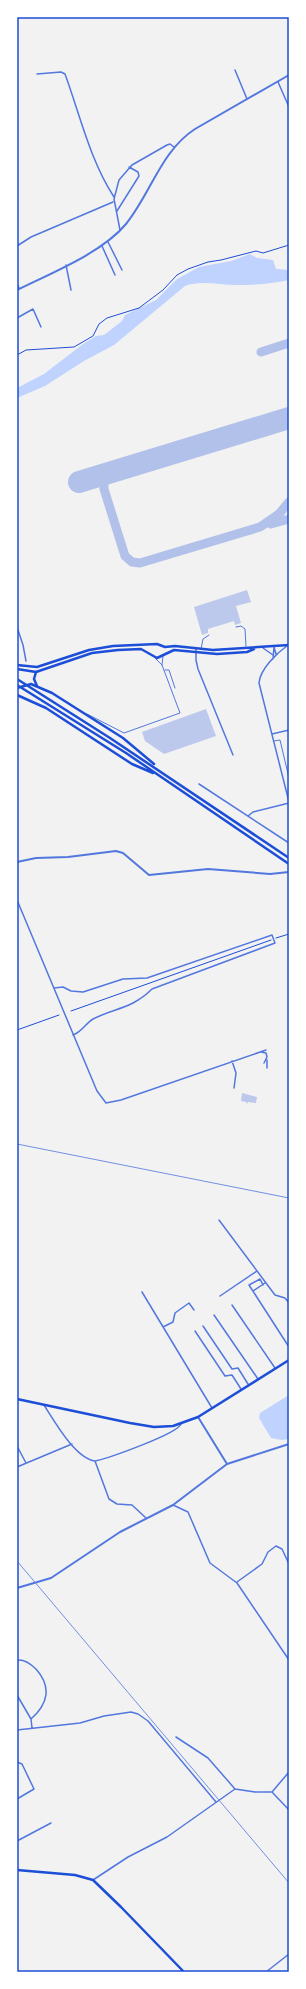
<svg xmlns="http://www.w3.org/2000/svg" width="306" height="1989" font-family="'Nunito Sans',sans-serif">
<rect width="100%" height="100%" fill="#f2f2f2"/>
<path fill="#bfd3fe" d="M250,254L257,258L273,260L276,269L289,270V280C272,284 254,285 237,285C219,285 201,280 185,286L114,345L84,361L45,386L17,398V388L44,374L83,344L96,336L104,335L122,321L125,315L156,300L177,279L199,267L231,261Z
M289,1395V1439L282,1440L271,1438L259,1418L260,1413Z"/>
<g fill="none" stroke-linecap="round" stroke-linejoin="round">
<path stroke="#b2c1ea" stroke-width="9" d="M261,352L289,343
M118,470C108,474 103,478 104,489L125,556L132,562L140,563L260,527L279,514L289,502
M271,524L289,519"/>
<path stroke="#b2c1ea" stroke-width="22" d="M79,482L289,418"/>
</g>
<path fill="#bdc9ec" d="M247,590L251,602L236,606L241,623L235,625L234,621L208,629V633L202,635L194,607Z
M206,709L216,736L164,754L145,741L142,732Z
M242,1093L257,1097L256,1103L248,1102L247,1104L246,1102L241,1101Z"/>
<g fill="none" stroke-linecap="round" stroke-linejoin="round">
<path stroke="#1d4ed8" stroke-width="1" d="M17,355L26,350L74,347L93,336L99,324L107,318L139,308L163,290L177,275L188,269L208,262L221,260L256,251L263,253L289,245
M276,938L289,934
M71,1011L271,940
M17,1030L59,1015"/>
<path stroke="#5277de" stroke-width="1" d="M236,627L241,626L245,629L246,646
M201,649L203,639L209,635
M162,665L163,656
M165,670H169L175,688
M87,714L124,733L180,713L162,665L155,658
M274,741L280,740L289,778"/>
<path stroke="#5277de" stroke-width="1.5" d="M235,70L247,99
M37,74L61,72L65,74C80,115 90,160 114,197
M278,82L289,107
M117,211L139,176L138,172L129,167
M120,230L114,199L119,180L132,165L167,145L170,144L174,147
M108,242L122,270
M17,246L31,237L113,202
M102,246L115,275
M66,265L71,290
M17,283L19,288
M17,318L33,309L41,327
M17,627L23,645L26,661
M288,645C277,653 260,669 259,683L289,802
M274,647L276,654
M196,648V660L198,669L233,755
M263,648L273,655
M273,659L274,647
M272,734L289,730
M199,784L289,843
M248,816L253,812L289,803
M17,900L97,1091L106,1103L121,1100L266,1050
M54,988L63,987L71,991L83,992L123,979L147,978L272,935L275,943L152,989C132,1009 114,1008 93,1019C85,1024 82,1032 73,1035
M261,1052L266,1053L267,1057L264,1063
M232,1061L236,1073L234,1088
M267,1068V1060
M219,1220L269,1287L275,1295L285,1298L289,1303
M263,1285L260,1279L249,1285L289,1347
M253,1291L265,1283
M142,1292L212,1408
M220,1296L257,1271
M232,1305L275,1368
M214,1315L258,1379
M203,1326L232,1369L238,1368L248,1384
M163,1327L173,1322L175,1313L189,1303L194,1310
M195,1331L225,1376L232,1375L241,1389
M44,1405C55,1422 75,1458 95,1461C109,1458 177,1434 181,1424
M17,1446L26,1463
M95,1461L109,1499L117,1504L132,1505L146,1518
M17,1467L72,1444
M173,1505L188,1512L210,1563L237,1583L289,1660
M237,1582L262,1564L268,1552L276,1546L282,1549L289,1564
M17,1660C25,1659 31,1664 36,1669C52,1687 48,1704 31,1719
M17,1695L31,1719L32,1728
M17,1730L80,1723L104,1716L131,1712L138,1714L148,1721L216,1802
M176,1737L208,1758L235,1789
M17,1762L22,1764L34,1789L17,1799
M272,1792L289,1772
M272,1792L289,1810
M17,1841L51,1823
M93,1880L128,1857L167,1837L235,1789L255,1792H272
M266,1972L289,1954"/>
<path stroke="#5277de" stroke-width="2" d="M17,290C51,273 102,253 126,224C151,193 161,151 195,129L289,75
M17,862L36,858L68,857L116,851L123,853L149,875L208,869L270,874L289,872
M198,1417L227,1464
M17,1588L51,1578L120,1532L173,1505L227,1464L289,1444"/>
<path stroke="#1d4ed8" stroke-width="2.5" d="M17,1870L75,1875L93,1880L121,1907L184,1972"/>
<path stroke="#1d4ed8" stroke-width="2.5" d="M17,665L37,667L89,650L113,646L157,644L165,647L175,646L213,650L289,645
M17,669L36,672L92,653L118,650L141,649L157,658L174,650L217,654L247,652L254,649
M17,1399L130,1423L154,1427L173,1426L198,1417L289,1360"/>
<path stroke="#1d4ed8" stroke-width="2.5" d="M36,672L34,679L37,686
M17,679L110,738L289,858
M17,685L126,753L289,864
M17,688L31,684L52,693L123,738L154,764
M17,695L46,708L132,764L153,773"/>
<path stroke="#7290e2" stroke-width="1" d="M17,1144L289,1198
M17,1561L289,1883"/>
</g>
<rect width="306" height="1989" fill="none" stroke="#ffffff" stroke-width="36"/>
<rect x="18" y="18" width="270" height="1953" fill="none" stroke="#1d4ed8" stroke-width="1.5"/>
</svg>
